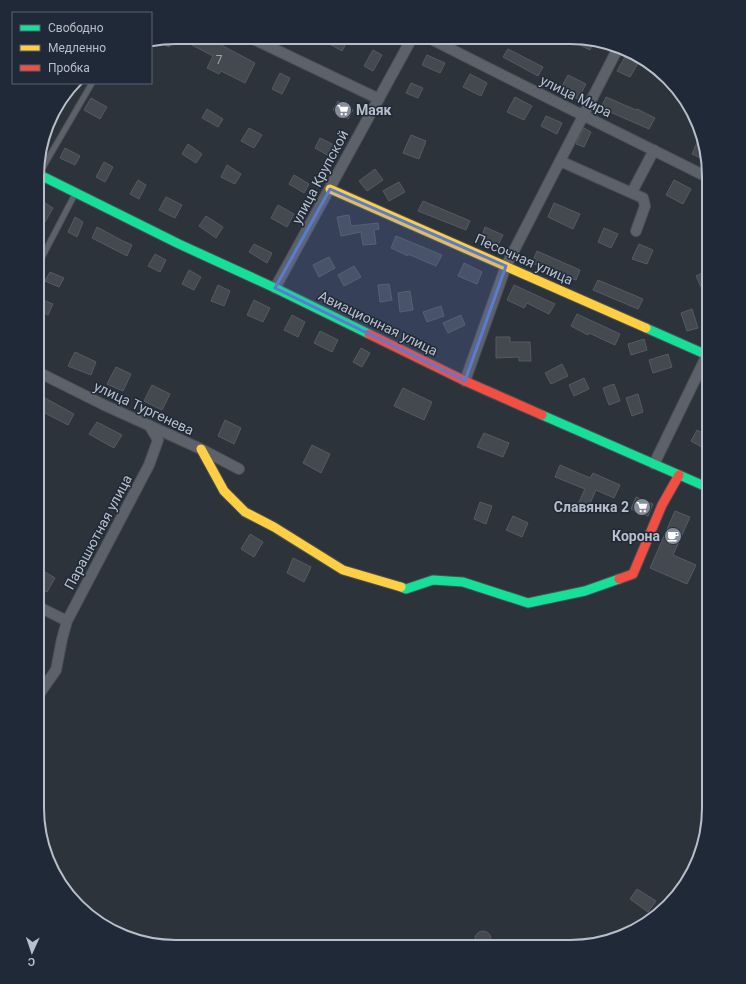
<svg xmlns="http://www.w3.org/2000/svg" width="746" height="984" font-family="Roboto,sans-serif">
<rect width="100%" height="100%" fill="#2d333b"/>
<path fill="#444950" stroke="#555a63" d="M174,37L169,47L155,40L170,38Z
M193,37H206L255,63L245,83L221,71L219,74L207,68L213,56L190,44Z
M331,37L349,38L342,51L328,43Z
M566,38H589L594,41L590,50Z
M508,49L543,67L538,76L503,57Z
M373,50L382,55L373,71L364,66Z
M427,55L445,63L440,73L422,65Z
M625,57L638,63L630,77L617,71Z
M280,73L290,78L282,94L272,89Z
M470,74L487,83L481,96L463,87Z
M568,75L586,84L578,99L560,90Z
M411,83L423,88L418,98L406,93Z
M515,97L532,106L524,120L507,112Z
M606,97L636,110L637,109L655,118L649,129L601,108Z
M91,98L107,107L100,119L84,110Z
M338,101L353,110L348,119L333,110Z
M207,109L223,119L218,127L202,118Z
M546,116L562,123L557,134L541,126Z
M249,128L262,135L254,148L241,141Z
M584,128L591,132L584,147L576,144Z
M411,135L426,141L419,159L403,153Z
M700,136L705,160L692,154Z
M320,138L334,145L329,156L315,148Z
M188,144L202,154L196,163L182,154Z
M65,148L80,156L75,165L60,158Z
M104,162L113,167L105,182L96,177Z
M227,165L241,174L235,184L221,177Z
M375,169L383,180L367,191L359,181Z
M294,175L309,184L304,193L289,184Z
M138,180L146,185L139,199L130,194Z
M674,180L691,189L683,204L666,195Z
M399,182L405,192L389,201L383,191Z
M166,197L182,205L175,218L159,210Z
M42,201L53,208L45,222L38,218V208Z
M423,201L470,221L466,230L418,211Z
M554,203L580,214L573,229L548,217Z
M278,205L294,214L287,227L271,218Z
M349,215L351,226L378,223L379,229L374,230L376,244L363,245L361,232L341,236L337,217Z
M206,216L223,227L216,238L199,226Z
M75,217L83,222L77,237L68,232Z
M97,227L121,240L132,245L127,256L92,238Z
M485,227L503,235L498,245L481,238Z
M604,228L618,234L611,248L598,242Z
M396,236L442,255L436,266L408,254V256L391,248Z
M254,244L272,253L267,263L249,252Z
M639,244L653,250L647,264L632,259Z
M537,251L580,270L576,280L532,263Z
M155,254L166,260L160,272L148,266Z
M329,257L335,268L319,277L313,265Z
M464,263L482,272L477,284L458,276Z
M354,266L361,277L344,286L338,275Z
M709,269V283L701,287L696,276Z
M189,270L201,277L194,290L182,284Z
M50,272L64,278L59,287L45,281Z
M598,280L643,299L638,309L593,290Z
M389,284L392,300L380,302L378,285Z
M218,285L230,291L224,306L211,301Z
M514,285L555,304L549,314L527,303L524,308L507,300Z
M410,291L413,310L400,312L398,293Z
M38,298L53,304L48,315L38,310Z
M254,300L270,308L263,322L247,315Z
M441,306L444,316L427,322L423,312Z
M692,309L698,328L687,331L681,313Z
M577,314L620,334L615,345L589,333L588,335L571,326Z
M292,315L305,322L298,337L284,330Z
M461,315L465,325L448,333L443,323Z
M320,331L338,340L332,352L314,343Z
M496,337H510V342H530L531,361H519V357L496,358Z
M644,339L647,350L631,355L628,344Z
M361,348L370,353L362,367L353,362Z
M75,352L96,362L91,375L68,366Z
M668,354L672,367L653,373L649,360Z
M562,364L568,376L551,384L545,373Z
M116,367L131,374L123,391L107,384Z
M584,378L589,389L574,396L569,385Z
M614,384L620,401L609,405L603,388Z
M152,385L170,394L162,410L144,401Z
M403,388L432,402L424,420L394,406Z
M638,394L643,412L632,416L626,398Z
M45,398L74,414L68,425L39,410Z
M225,420L241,428L234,444L218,436Z
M97,422L122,435L114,448L89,434Z
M697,430L709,436V451L691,441Z
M484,433L509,443L503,457L477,447Z
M312,445L330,454L321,473L303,463Z
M560,465L590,478L593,473L620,485L614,498L596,490L588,508L578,504L585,489L555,477Z
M636,497L653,504L648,516L631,509Z
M480,502L492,506L486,524L474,519Z
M675,511L690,517L673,555L696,565L687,584L650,568Z
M513,516L528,523L522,537L506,530Z
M250,534L263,542L254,557L241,549Z
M293,558L311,567L304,582L287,573Z
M37,567L55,578L47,592L37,587Z
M637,889L656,901L648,912L630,899Z
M475 939a8 8 0 1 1 16 0a8 8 0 1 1-16 0Z"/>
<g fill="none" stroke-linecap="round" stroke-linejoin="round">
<g stroke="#4b4f55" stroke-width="7">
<path id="lane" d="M39,174L92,83
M38,265L75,194"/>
</g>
<g stroke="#4b4f55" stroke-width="12">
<path id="street" d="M249,37L379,99
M431,38L433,40C525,87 617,132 709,178
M560,161L643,198L645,206L636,231
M632,192L654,150
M275,288L412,38
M38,372L104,405L201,449L239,469
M465,381L506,266L617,50
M654,464L709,351
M37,606L67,621L149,465L158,440L149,425
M37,697L56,670L62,639L67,621"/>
</g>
<g stroke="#4b4f55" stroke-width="11">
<path id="fast" d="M38,174L179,244L275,288L369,334
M646,328L707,355
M542,415L709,488
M401,587L406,589L433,580L463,582L528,603L585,591L619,579"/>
</g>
<g stroke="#4b4f55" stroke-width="11">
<path id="slow" d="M330,189L646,328
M201,449L224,491L245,512L274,527L343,570L401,587"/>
</g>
<g stroke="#4b4f55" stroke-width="11">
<path id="jam" d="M369,334L465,381L542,415
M619,579L633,574L662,505L679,475"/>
</g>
<use href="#lane" stroke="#5d6169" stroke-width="5"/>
<use href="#street" stroke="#5d6169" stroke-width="10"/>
<use href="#fast" stroke="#16e098" stroke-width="9"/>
<use href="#slow" stroke="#ffcf43" stroke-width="9"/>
<use href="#jam" stroke="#f24e42" stroke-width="9"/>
</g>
<path fill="#5b7bd3" fill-opacity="0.2" stroke="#5b7bd3" stroke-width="3" stroke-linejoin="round" d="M330,189L506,266L465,381L275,288Z"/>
<defs>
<g id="supermarket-disc" transform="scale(0.9)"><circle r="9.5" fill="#878e99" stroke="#202937"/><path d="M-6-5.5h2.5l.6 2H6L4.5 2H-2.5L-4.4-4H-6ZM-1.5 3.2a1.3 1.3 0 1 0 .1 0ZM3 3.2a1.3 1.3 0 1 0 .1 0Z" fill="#fff"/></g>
<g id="cafe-disc" transform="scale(0.9)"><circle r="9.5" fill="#878e99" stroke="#202937"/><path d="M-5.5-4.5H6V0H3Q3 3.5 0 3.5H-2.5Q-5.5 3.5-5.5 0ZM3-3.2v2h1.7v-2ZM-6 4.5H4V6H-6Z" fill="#fff"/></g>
</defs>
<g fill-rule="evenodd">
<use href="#supermarket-disc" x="343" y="110"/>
<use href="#supermarket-disc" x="642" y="507"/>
<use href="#cafe-disc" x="673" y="536"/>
</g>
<g text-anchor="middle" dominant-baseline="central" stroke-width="3" stroke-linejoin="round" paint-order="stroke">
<g font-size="12" fill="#9ba2ac">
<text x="219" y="60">7</text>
</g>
<g font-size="14" fill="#b8bfcb" stroke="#202937">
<text transform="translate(576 96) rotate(26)">улица Мира</text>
<text transform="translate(320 177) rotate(-62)">улица Крупской</text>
<text transform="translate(524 259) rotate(24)">Песочная улица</text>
<text transform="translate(378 323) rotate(26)">Авиационная улица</text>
<text transform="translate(144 408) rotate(25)">улица Тургенева</text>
<text transform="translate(98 532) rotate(-62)">Парашютная улица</text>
</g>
<g font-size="14" font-weight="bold" fill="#b8bfcb" stroke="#202937" text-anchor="end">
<text x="356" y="110" text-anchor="start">Маяк</text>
<text x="629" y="507">Славянка 2</text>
<text x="660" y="536">Корона</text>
</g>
</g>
<path d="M0 0H746V984H0ZM176 44H570A132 132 0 0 1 702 176V808A132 132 0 0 1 570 940H176A132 132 0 0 1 44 808V176A132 132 0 0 1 176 44Z" fill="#202937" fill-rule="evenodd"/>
<path fill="none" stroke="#b8bfcb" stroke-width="2" d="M176 44H570A132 132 0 0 1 702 176V808A132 132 0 0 1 570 940H176A132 132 0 0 1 44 808V176A132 132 0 0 1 176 44Z"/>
<rect x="12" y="12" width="140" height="72" fill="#202937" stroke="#5d6572"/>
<rect x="20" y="25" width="20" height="6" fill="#16e098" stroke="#5d6572"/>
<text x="48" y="32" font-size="12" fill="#b8bfcb">Свободно</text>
<rect x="20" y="45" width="20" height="6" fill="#ffcf43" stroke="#5d6572"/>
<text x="48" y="52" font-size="12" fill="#b8bfcb">Медленно</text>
<rect x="20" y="65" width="20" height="6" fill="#f24e42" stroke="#5d6572"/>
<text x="48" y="72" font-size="12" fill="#b8bfcb">Пробка</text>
<g transform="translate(32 952) rotate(183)" stroke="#202937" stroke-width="3" paint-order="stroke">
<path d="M0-3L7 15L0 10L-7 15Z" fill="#b8bfcb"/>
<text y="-6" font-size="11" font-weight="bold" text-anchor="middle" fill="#b8bfcb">С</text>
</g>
</svg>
